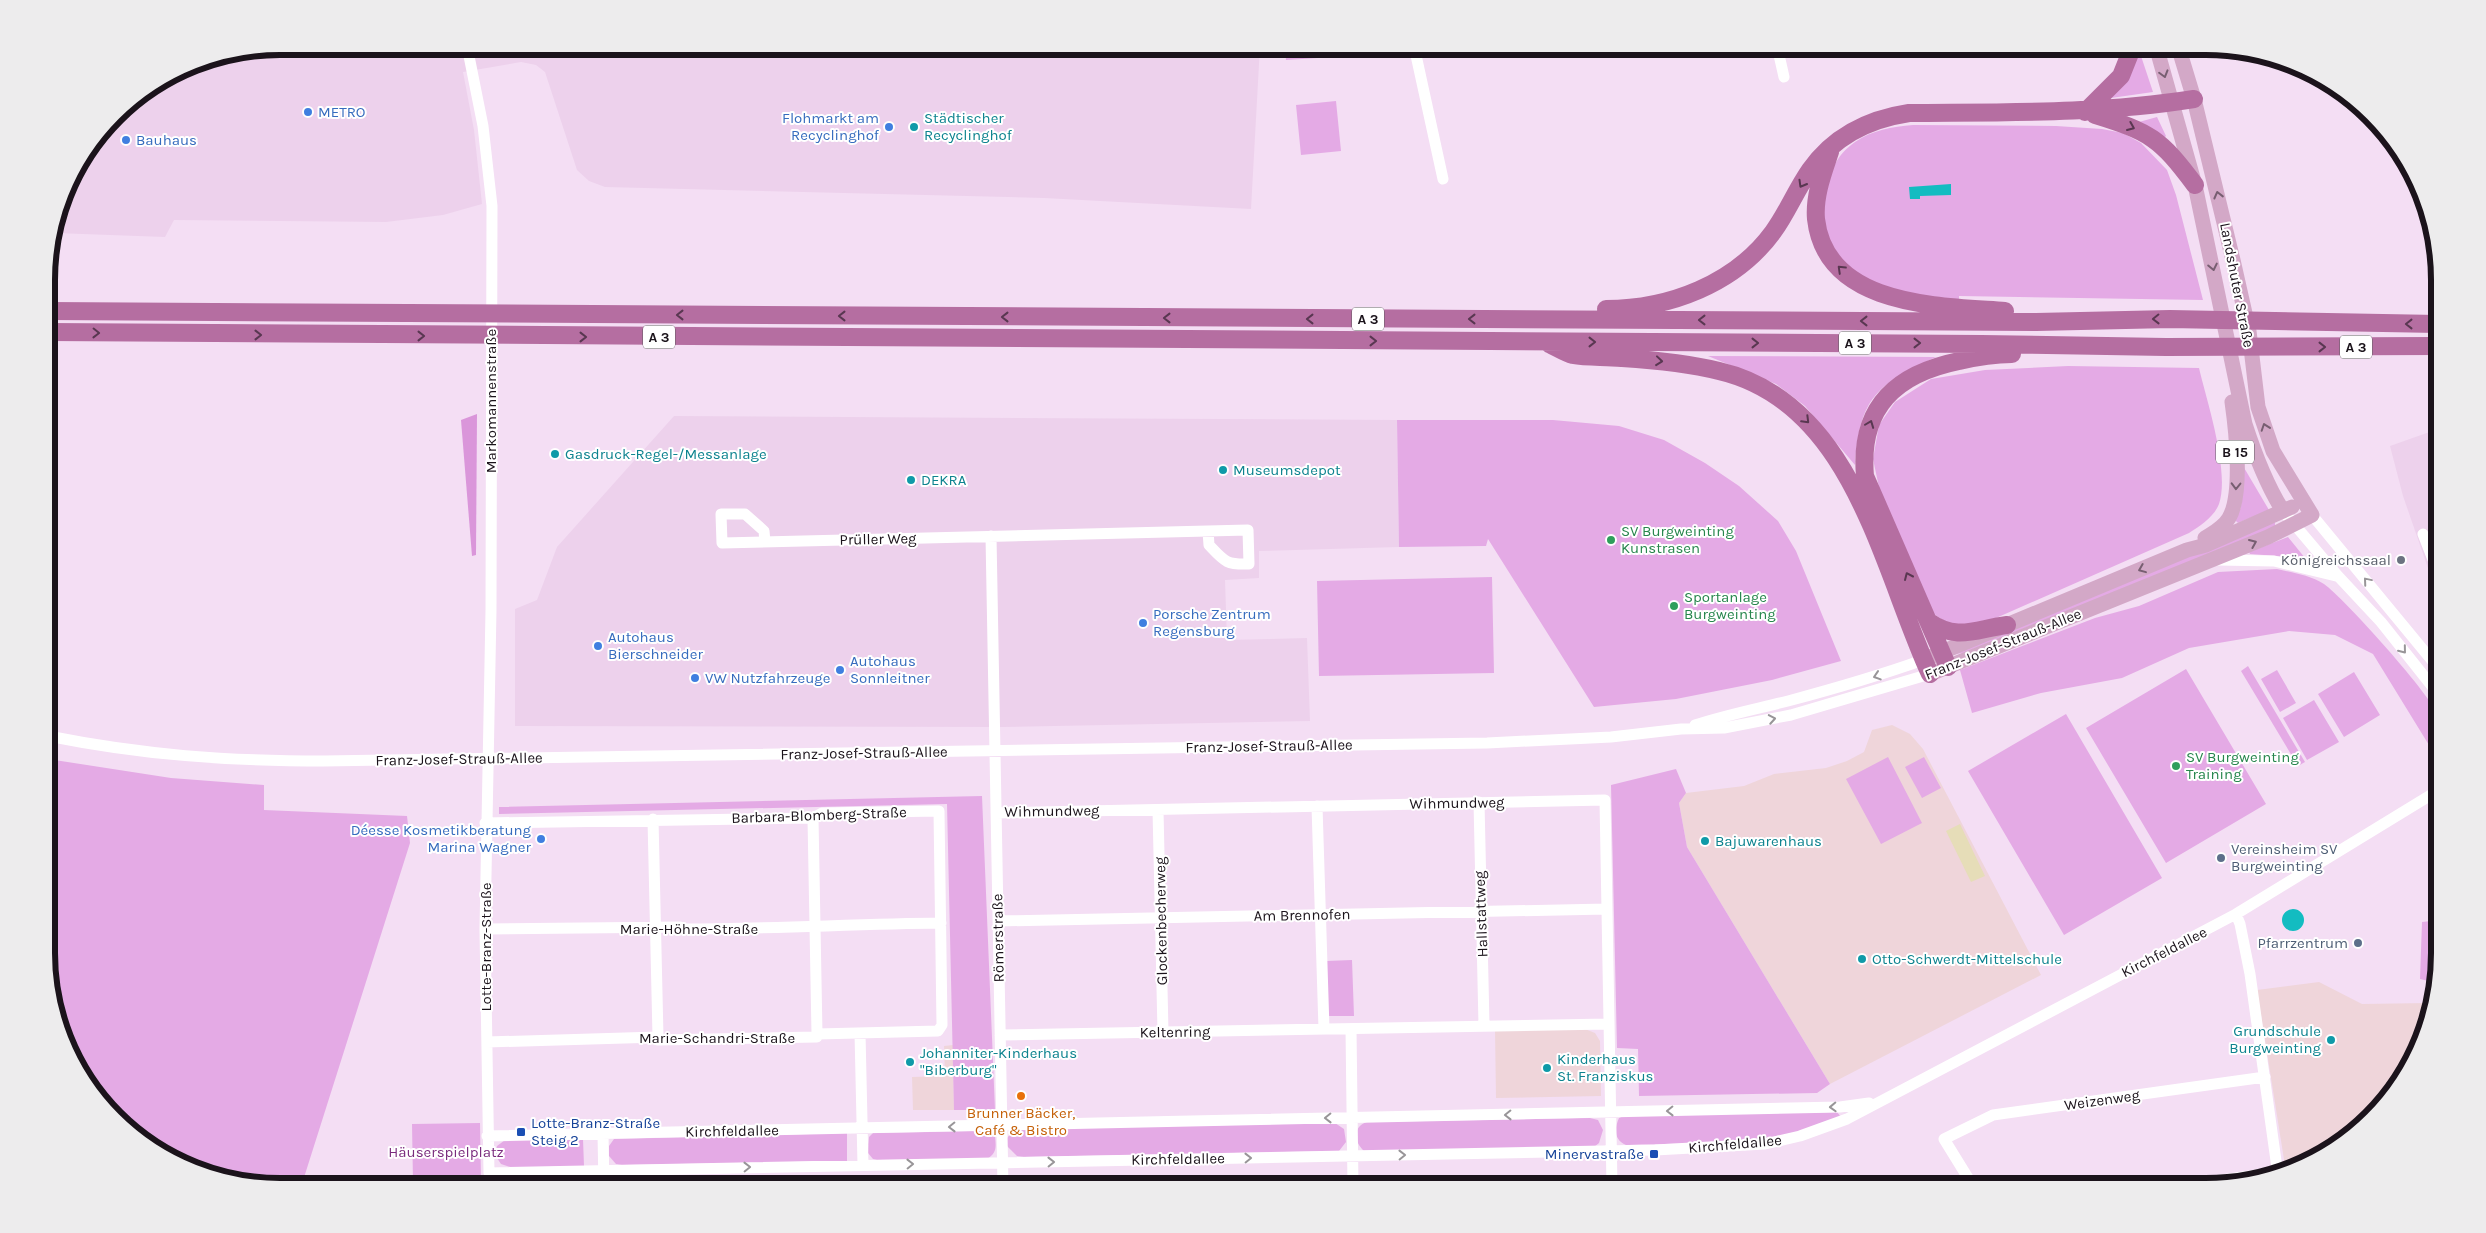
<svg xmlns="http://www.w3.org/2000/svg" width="2486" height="1233" font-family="Karla,sans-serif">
<rect width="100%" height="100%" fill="#f4def4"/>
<path fill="#edd1ec" d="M280,46H1260L1251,209L1044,198L605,187L589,181L577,170L545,72L536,65L521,62L463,72L474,130L482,204L443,215L386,222L174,220L165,237L55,233L70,176L126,104L191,64Z
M674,416L1397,420L1399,547L1259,551V578L1225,580L1227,640L1307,638L1310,721L1003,727L515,726V609L537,600L557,547Z
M2438,429L2439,600L2403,496L2390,446Z"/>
<path fill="#efd5da" d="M1892,725L1910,734L1923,749L2041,975L1830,1084L1687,847L1679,803L1686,793L1744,786L1774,774L1826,768L1847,761L1864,752L1872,730Z
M2319,982L2362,1004L2428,1003L2416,1056L2382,1107L2336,1148L2286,1172L2257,990Z
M1585,1029L1595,1033L1600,1041L1601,1096L1496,1098L1495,1030Z
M953,1045L954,1110H913L912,1077L945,1076L944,1046Z"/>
<path fill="#e4aae5" d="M1285,46H1333L1334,57L1286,60Z
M2139,50L2153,92L2111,98Z
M1336,101L1341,151L1301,155L1296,105Z
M2157,117L2166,136L2164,138L2139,122Z
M1913,125L2056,126L2102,129L2123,133L2141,143L2167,170L2176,195L2203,300L1959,296V300C1921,297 1872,291 1844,263C1834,252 1822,226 1821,211C1821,207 1823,201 1824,196C1829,174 1835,156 1855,142C1872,130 1892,127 1913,125Z
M1708,356L1936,357C1877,385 1860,396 1855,465L1805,406L1776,384Z
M2068,366L2199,368C2207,402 2230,471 2219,504C2214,517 2200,526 2189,533L1996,618C1968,625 1957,632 1933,613L1880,492L1873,459L1879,425L1895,402L1931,379L1985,370Z
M1397,420H1553L1619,426L1664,440L1705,463L1739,486L1778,521L1796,551L1841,661L1772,680L1676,699L1594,707L1488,539L1486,546L1399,547Z
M2243,466L2269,510L2238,523L2235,520L2241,507Z
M2272,522L2275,523V527L1963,653L1954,654Z
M2288,537L2305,558L2250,554L2249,552Z
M2277,569C2293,573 2310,575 2324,584C2342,596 2436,700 2439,718C2441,726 2439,736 2439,745L2432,750L2373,654L2335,635L2289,631L2189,648L2122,678L2041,693L1972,713L1960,670L2095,618L2139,606L2218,572Z
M1492,577L1494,673L1319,676L1317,581Z
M2248,666L2305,762L2298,766L2241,671Z
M2186,669L2266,804L2166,863L2086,728Z
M2277,670L2296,703L2280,712L2261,679Z
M2354,672L2380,715L2344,737L2318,694Z
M2314,700L2339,742L2307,760L2283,718Z
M2066,714L2162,878L2064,935L1968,771Z
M1888,757L1922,823L1881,844L1846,779Z
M1924,757L1941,788L1922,798L1905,767Z
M48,759L171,778L264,785V810L407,816L410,843L301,1187H280L177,1163L94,1095L64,1043L48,984Z
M1676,769L1686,793L1679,803L1687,847L1830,1084L1817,1093L1639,1096L1638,1049L1617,1048L1611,785Z
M982,796L995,1110H954L947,804L499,814V807Z
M2440,920V954L2433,982L2420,979L2422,922Z
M1352,960L1354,1016H1328L1326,961Z
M1837,1112L1841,1117L1795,1133L1742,1142L1626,1145C1614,1140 1614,1129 1619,1118L1626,1115Z
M1590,1118L1598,1120L1603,1130L1599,1143L1594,1147L1364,1151C1354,1142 1352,1127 1367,1122Z
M480,1123L481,1181L413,1182L412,1124Z
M1335,1123L1344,1129L1346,1142L1339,1151L1024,1157L1017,1156L1007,1146V1138L1015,1129Z
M987,1131L995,1136C996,1147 997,1153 987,1159L877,1160L873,1159L868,1153L869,1137L873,1133Z
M847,1133V1161L622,1165L616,1164L609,1156V1146L614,1139Z
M583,1139L584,1166L513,1168L501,1164L495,1155L497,1146L505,1140Z
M992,1178L993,1187H870V1182Z"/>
<path fill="#da96da" d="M477,414L476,555L472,556L461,420Z"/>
<path fill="#e6ddb8" d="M1960,824L1985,876L1971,882L1946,831Z"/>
<path fill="#13bcc1" d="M1951,184V195L1920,196V199H1910L1909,187Z
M2282 920a11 11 0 1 1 22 0a11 11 0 1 1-22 0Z"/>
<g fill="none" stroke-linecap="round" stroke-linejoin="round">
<path stroke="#fff" stroke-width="11" d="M467,46L483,126L492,206L491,610L485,929L489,1173L1655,1150L1765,1144L1800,1136L1847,1119L2236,914L2439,790
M1414,46L1443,179
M1777,46L1784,77
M2283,511L2338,576L2381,622L2439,695
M2312,515L2439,669
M2423,534L2439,575
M991,536L1003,1187
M765,542L764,531L745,514H721L722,543L1248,530L1249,564C1226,565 1224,561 1209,545L1208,531
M2218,560L2274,561L2336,576
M1695,725C1726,715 1756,709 1788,701C1833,689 1878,676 1923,660
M48,736C143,755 227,761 324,761L1487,743L1611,737L1681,729L1724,728L1791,715L1930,674
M1479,802L1484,1025
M1317,806L1324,1029
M1158,810L1163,1032
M996,813L1605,800L1612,1186
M813,818L817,1034
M653,819L658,1037
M485,823L813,818L822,813L939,811L942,1025L938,1031L817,1034V1037L658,1040V1037L487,1042
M2236,914L2240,924L2250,974L2278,1175
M998,921L1607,909
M485,929L680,927L683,929C769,929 855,924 941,923
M1351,1029L1353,1186
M860,1033L863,1165
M1000,1035L1608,1024
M603,1134L604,1187
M487,1136L1840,1107L1869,1103
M1973,1186L1944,1139L1993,1115L2265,1077
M2180,1186L2278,1172"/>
<path stroke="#d3a8c7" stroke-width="15" d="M2156,46L2195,185L2245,424C2255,455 2266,484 2283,511
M2205,538C2214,532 2223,528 2229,518C2243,494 2236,430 2232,402
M1923,660L2187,550L2206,545L2292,507
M1930,674L2268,537L2312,515L2273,451L2258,407L2249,331L2233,260L2194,99L2178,46"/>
<path stroke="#b56ea1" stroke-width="18" d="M2085,112L2121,76L2133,46
M2095,115C2150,132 2160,138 2195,185
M1830,152C1823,173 1814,196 1816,219C1826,307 1939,306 2005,311
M1606,309C1669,309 1735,284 1773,232C1787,213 1796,190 1810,170C1834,136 1869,119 1909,113C2004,112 2099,114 2194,99
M47,311L2036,322L2170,319L2438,324
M47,332L1981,344L2166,347L2438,346
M1549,344C1556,347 1565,353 1573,355C1588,358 1606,356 1622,358C1654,360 1687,363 1719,371C1853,402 1881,567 1930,674
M1928,621C1958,642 1975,629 2007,625
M1948,667L1865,476C1859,408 1895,374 1959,361C1976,357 1995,354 2012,354"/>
</g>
<defs><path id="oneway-chevron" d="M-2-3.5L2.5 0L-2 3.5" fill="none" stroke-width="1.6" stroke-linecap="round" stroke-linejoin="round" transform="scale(1.25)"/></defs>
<g stroke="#775e71">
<use href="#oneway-chevron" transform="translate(2164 74) rotate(74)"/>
<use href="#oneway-chevron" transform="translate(2218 195) rotate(-104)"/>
<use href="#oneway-chevron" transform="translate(2213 267) rotate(78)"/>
<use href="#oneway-chevron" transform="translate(2265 427) rotate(-109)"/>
<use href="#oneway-chevron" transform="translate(2236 486) rotate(91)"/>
<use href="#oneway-chevron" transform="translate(2253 543) rotate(-23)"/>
<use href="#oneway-chevron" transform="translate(2142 569) rotate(158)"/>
</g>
<g stroke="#593751">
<use href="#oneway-chevron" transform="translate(2131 127) rotate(23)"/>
<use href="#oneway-chevron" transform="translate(1802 184) rotate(120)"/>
<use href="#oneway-chevron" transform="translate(1841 269) rotate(-136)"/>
<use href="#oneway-chevron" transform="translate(680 315) rotate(-180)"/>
<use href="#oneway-chevron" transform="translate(842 316) rotate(-180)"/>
<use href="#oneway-chevron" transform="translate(1005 317) rotate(-180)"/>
<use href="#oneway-chevron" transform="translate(1167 318) rotate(-180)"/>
<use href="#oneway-chevron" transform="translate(1310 319) rotate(-180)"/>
<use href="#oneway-chevron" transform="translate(1472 319) rotate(-180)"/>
<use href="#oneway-chevron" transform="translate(2156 319) rotate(179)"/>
<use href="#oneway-chevron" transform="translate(1702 320) rotate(-180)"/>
<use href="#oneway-chevron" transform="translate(1864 321) rotate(-180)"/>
<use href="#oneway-chevron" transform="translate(2409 324) rotate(-180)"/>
<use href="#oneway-chevron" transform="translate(96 333) rotate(1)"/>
<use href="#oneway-chevron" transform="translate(258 335)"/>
<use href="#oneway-chevron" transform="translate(421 336)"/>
<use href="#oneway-chevron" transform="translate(583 337)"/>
<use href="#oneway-chevron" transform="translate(1373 341)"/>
<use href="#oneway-chevron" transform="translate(1592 342)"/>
<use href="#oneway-chevron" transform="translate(1755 343)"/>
<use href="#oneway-chevron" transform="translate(1917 343)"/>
<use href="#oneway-chevron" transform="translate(2322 347)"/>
<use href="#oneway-chevron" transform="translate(1659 361) rotate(6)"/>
<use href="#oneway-chevron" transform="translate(1806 420) rotate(45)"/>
<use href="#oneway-chevron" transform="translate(1870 424) rotate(-69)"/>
<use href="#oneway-chevron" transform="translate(1908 576) rotate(-114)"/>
</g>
<g stroke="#989598">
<use href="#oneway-chevron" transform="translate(2367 581) rotate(-130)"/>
<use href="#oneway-chevron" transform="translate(2403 650) rotate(51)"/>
<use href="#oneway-chevron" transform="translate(1877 676) rotate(162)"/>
<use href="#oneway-chevron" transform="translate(1772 719) rotate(-10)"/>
<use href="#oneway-chevron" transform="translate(1833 1107) rotate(178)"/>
<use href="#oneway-chevron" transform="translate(1670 1111) rotate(179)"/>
<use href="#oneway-chevron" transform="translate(1508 1115) rotate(179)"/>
<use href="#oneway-chevron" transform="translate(1328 1118) rotate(179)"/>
<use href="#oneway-chevron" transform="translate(952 1127) rotate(179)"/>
<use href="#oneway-chevron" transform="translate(1402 1155) rotate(-1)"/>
<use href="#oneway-chevron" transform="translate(1248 1158) rotate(-1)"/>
<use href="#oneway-chevron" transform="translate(1051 1162) rotate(-1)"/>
<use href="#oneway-chevron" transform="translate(910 1164) rotate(-1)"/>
<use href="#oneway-chevron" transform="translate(747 1167) rotate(-1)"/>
</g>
<g fill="#3f7fe0" stroke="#fff" stroke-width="2">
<circle cx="308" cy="112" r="5"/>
<circle cx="889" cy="127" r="5"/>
<circle cx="126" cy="140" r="5"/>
<circle cx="1143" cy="623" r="5"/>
<circle cx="598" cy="646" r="5"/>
<circle cx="840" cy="670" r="5"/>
<circle cx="695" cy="678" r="5"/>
<circle cx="541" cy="839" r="5"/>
</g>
<g fill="#0f9aa8" stroke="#fff" stroke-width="2">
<circle cx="914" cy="127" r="5"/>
<circle cx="555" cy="454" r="5"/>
<circle cx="1223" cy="470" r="5"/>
<circle cx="911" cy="480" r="5"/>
<circle cx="1705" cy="841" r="5"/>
<circle cx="1862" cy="959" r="5"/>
<circle cx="2331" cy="1040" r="5"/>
<circle cx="910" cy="1062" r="5"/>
<circle cx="1547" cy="1068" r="5"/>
</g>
<g fill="#2e9e5b" stroke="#fff" stroke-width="2">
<circle cx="1611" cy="540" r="5"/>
<circle cx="1674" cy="606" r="5"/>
<circle cx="2176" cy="766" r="5"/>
</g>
<circle fill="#6b7280" stroke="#fff" stroke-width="2" cx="2401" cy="560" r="5"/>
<g fill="#5c6f8a" stroke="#fff" stroke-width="2">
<circle cx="2221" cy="858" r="5"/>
<circle cx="2358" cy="943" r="5"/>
</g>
<circle fill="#e8710a" stroke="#fff" stroke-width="2" cx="1021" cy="1096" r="5"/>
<g fill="#1a4fb4" stroke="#fff" stroke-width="2">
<rect x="516" y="1127" width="10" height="10" rx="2.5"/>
<rect x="1649" y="1149" width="10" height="10" rx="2.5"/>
</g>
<g text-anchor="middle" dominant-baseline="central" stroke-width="4" stroke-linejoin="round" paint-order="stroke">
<g fill="#fff" stroke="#5f5a5f" stroke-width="1">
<rect x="1352" y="307.5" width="32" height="23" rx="4"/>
<rect x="643" y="325.5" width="32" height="23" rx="4"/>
<rect x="1839" y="331.5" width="32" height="23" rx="4"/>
<rect x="2340" y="335.5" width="32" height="23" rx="4"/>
<rect x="2216" y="440.5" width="38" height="23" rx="4"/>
</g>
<g font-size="14" font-weight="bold" fill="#1b131b">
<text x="1368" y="319">A 3</text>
<text x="659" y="337">A 3</text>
<text x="1855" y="343">A 3</text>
<text x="2356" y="347">A 3</text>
<text x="2235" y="452">B 15</text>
</g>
<g font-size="15" fill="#366cbe" stroke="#fff" text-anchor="start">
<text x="318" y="112">METRO</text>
<text x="879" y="118" text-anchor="end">Flohmarkt am<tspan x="879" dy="17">Recyclinghof</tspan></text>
<text x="136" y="140">Bauhaus</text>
<text x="1153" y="614">Porsche Zentrum<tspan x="1153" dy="17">Regensburg</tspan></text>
<text x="608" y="637">Autohaus<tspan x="608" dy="17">Bierschneider</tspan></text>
<text x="850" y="661">Autohaus<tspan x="850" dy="17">Sonnleitner</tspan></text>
<text x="705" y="678">VW Nutzfahrzeuge</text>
<text x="531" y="830" text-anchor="end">Déesse Kosmetikberatung<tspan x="531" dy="17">Marina Wagner</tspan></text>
</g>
<g font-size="15" fill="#0d838f" stroke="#fff" text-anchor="start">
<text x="924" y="118">Städtischer<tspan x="924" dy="17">Recyclinghof</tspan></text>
<text x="565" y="454">Gasdruck-Regel-/Messanlage</text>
<text x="1233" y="470">Museumsdepot</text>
<text x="921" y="480">DEKRA</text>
<text x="1715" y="841">Bajuwarenhaus</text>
<text x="1872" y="959">Otto-Schwerdt-Mittelschule</text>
<text x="2321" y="1031" text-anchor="end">Grundschule<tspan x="2321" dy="17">Burgweinting</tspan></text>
<text x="920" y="1053">Johanniter-Kinderhaus<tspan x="920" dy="17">"Biberburg"</tspan></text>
<text x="1557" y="1059">Kinderhaus<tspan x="1557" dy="17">St. Franziskus</tspan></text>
</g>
<g font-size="15" fill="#1b131b" stroke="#fff">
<text transform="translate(2237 285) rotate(79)">Landshuter Straße</text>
<text transform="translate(491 401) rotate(-90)">Markomannenstraße</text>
<text transform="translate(878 539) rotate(-1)">Prüller Weg</text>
<text transform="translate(2003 644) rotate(-22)">Franz-Josef-Strauß-Allee</text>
<text transform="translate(1269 746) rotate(-1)">Franz-Josef-Strauß-Allee</text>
<text transform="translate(864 753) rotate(-1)">Franz-Josef-Strauß-Allee</text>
<text transform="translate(459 759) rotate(-1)">Franz-Josef-Strauß-Allee</text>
<text transform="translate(1457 803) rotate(-1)">Wihmundweg</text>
<text transform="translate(1052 811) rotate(-1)">Wihmundweg</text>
<text transform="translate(819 815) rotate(-2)">Barbara-Blomberg-Straße</text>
<text transform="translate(1481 914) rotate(-92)">Hallstattweg</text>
<text transform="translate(1302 915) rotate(-1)">Am Brennofen</text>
<text transform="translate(1161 921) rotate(-91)">Glockenbecherweg</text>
<text x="689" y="929">Marie-Höhne-Straße</text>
<text transform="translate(998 938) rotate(-91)">Römerstraße</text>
<text transform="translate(486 947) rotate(-90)">Lotte-Branz-Straße</text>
<text transform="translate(2164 952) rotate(-27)">Kirchfeldallee</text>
<text transform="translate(1175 1032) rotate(-1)">Keltenring</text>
<text x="717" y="1038">Marie-Schandri-Straße</text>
<text transform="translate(2102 1100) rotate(-8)">Weizenweg</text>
<text transform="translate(732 1131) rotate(-1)">Kirchfeldallee</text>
<text transform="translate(1735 1144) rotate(-5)">Kirchfeldallee</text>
<text transform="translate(1178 1159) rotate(-1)">Kirchfeldallee</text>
</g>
<g font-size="15" fill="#27864d" stroke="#fff" text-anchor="start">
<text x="1621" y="531">SV Burgweinting<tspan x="1621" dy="17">Kunstrasen</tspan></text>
<text x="1684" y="597">Sportanlage<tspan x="1684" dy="17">Burgweinting</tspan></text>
<text x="2186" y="757">SV Burgweinting<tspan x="2186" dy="17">Training</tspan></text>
</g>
<g font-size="15" fill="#5b616d" stroke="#fff" text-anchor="end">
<text x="2391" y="560">Königreichssaal</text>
</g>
<g font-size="15" fill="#4e5e75" stroke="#fff" text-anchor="start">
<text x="2231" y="849">Vereinsheim SV<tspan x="2231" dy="17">Burgweinting</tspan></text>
<text x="2348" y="943" text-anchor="end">Pfarrzentrum</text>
</g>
<g font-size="15" fill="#c56008" stroke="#fff">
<text x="1021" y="1113">Brunner Bäcker,<tspan x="1021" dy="17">Café &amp; Bistro</tspan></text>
</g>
<g font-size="15" fill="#164399" stroke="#fff" text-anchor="start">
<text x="531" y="1123">Lotte-Branz-Straße<tspan x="531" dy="17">Steig 2</tspan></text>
<text x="1644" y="1154" text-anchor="end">Minervastraße</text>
</g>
<g font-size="15" fill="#7a2b7d" stroke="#fff">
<text x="446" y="1152">Häuserspielplatz</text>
</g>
</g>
<path d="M0 0H2486V1233H0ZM280 55H2206A225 225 0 0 1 2431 280V953A225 225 0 0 1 2206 1178H280A225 225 0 0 1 55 953V280A225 225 0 0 1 280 55Z" fill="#edeced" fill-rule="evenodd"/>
<path fill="none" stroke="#1b131b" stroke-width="6" d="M280 55H2206A225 225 0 0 1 2431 280V953A225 225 0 0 1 2206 1178H280A225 225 0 0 1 55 953V280A225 225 0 0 1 280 55Z"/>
</svg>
